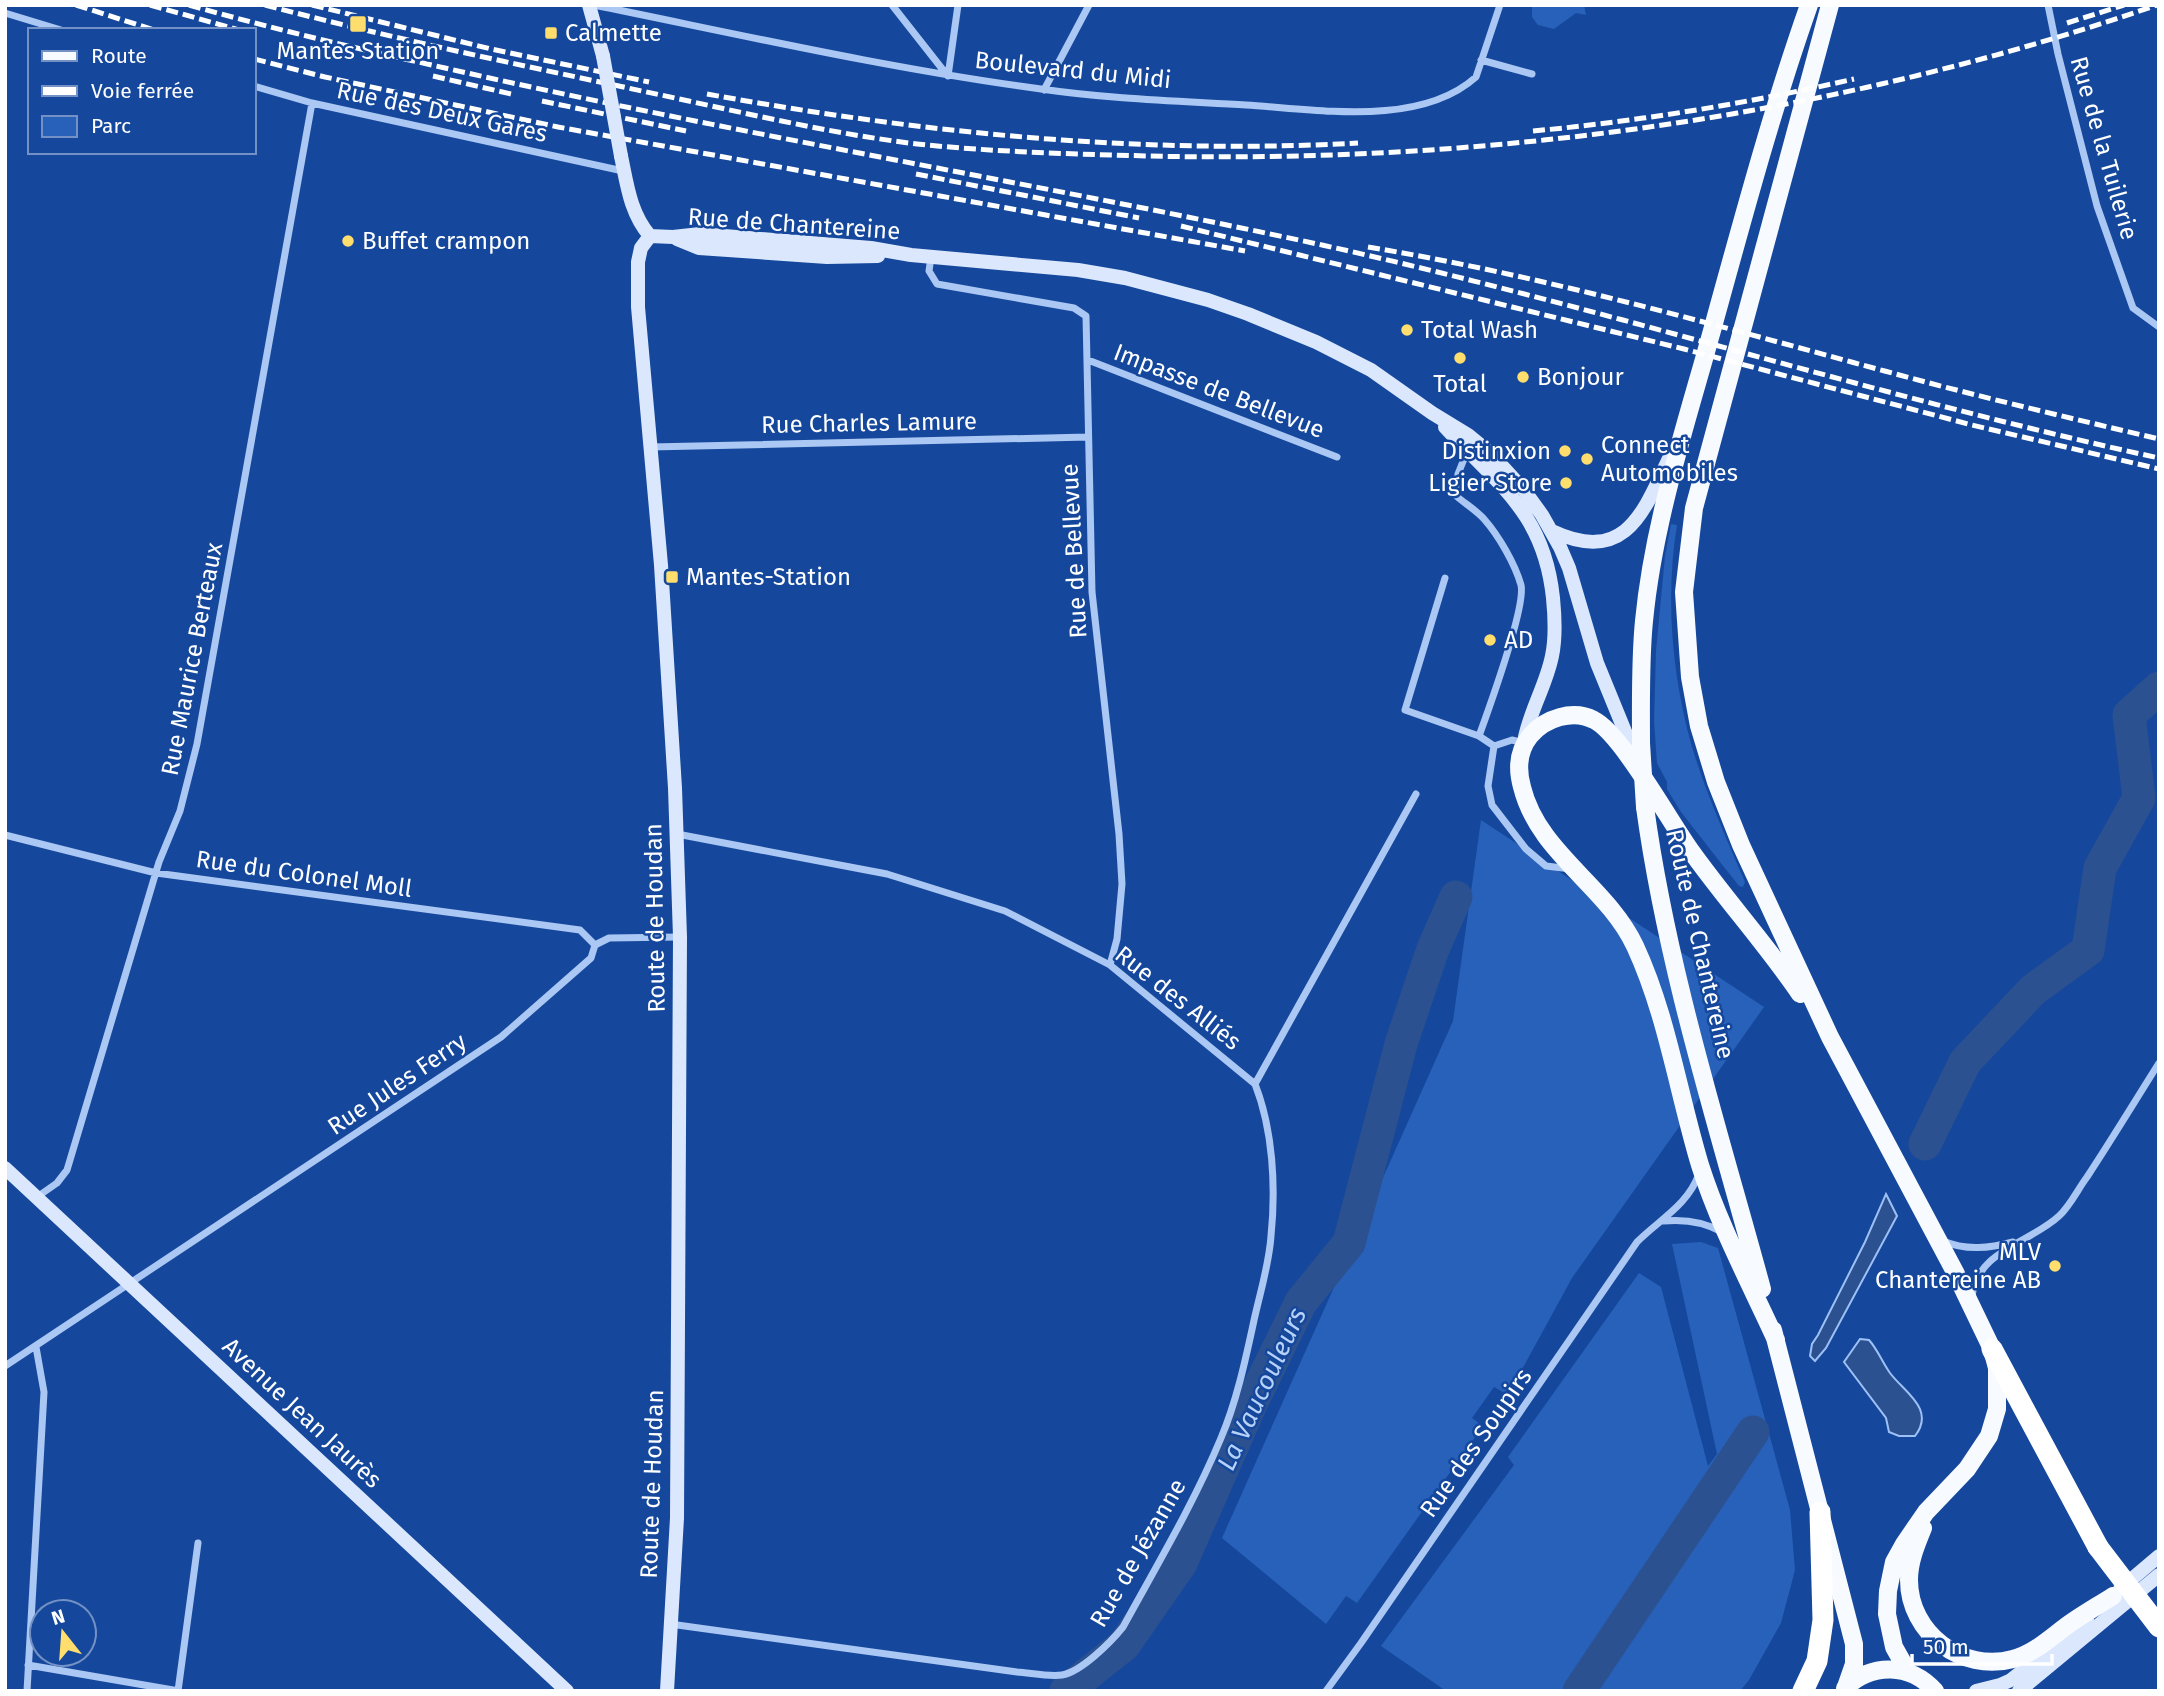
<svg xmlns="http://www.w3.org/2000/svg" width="2164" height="1696" font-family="'Fira Sans',sans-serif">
<rect width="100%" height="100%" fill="#15489c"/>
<path fill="#2861ba" d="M1532,5H1584L1586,15L1576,13L1554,29L1538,25L1532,17Z
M1671,524L1677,525C1665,598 1672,676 1692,747C1706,793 1726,838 1745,882L1743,887L1739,886L1724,867L1681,812L1667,789V782L1657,763L1654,721L1656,651L1665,556Z
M1481,820L1764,1007L1572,1278L1508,1395L1494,1387L1472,1418L1483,1426L1357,1603L1346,1596L1326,1624L1222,1538L1453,1021Z
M1701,1242L1718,1248L1790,1510L1795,1570L1781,1623L1749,1680L1740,1691H1446L1381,1646L1514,1465L1508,1457L1639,1273L1661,1287L1708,1466L1717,1454L1672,1244Z"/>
<path fill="#2c5190" stroke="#9dc1f6" stroke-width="2" d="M1886,1194L1897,1216L1826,1348L1815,1361L1810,1356L1812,1344L1818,1335L1865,1242Z
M1860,1339L1869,1340C1878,1350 1882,1362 1890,1373C1904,1392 1936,1409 1915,1436H1899L1889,1432L1886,1418L1844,1362Z"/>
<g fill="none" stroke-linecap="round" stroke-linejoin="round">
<path stroke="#2c5190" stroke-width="33" d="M1925,1144L1965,1062L2033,990L2088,950L2100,868L2139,798L2129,715L2159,688
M1066,1691L1124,1645L1181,1563L1250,1406L1301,1302L1349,1243L1401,1044L1433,949L1456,897
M1579,1691L1753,1432"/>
<path stroke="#abc7f3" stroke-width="7" d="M594,5C742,35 891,69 1041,89C1109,99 1178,101 1246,105C1316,109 1419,128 1476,77L1500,5
M892,5L947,75
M2048,5L2058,54L2097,206L2133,308L2159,327
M5,13L61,30
M1481,60L1532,74
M948,76L958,5
M254,86L312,103L623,171
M1044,90L1089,5
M931,257L929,271L937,284L1074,308L1086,316L1092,592L1119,834L1122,884L1117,939L1110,965
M1088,360L1337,457
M651,447L1088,437
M1468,449L1458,474L1455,495C1464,503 1476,510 1484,519C1499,536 1515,564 1521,585C1526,607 1488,711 1479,736
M1445,578L1405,710L1479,736L1494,746
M1494,746L1488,786L1492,805L1526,849L1546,866L1571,869
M1494,746L1512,740L1524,743
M5,835L156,873L580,930L595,945
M1255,1084L1416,794
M37,1197L57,1183L67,1170L159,862L180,811L197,744L312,103
M1663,1221C1684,1219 1703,1221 1722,1232
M1943,1241C1966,1251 1990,1248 2013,1242
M1972,1297C1976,1251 2030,1243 2059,1216C2070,1206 2078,1189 2087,1177C2112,1139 2135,1101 2159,1063
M5,1366L501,1037L591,958L595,945L609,938L679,937
M670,1624L1017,1672C1031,1673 1049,1677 1062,1675C1081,1672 1111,1642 1123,1627C1157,1565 1194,1503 1221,1438C1236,1403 1245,1362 1253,1325C1259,1296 1269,1266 1271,1236C1276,1187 1273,1130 1255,1084L1110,965L1005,911L887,874L677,834
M28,1665L179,1691
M27,1691L44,1392L36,1347
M178,1691L198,1543
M1326,1691L1361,1643L1637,1242C1660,1219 1687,1206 1699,1174"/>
<path stroke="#dae7fd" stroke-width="14" d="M589,5L603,56
M621,156C627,184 630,213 650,236
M650,236L641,248L638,262V307L661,565L675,788L680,937L677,1518L667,1691
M650,236L673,237L700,234L871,248L911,255L1078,270L1125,278L1208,300L1248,314L1316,342L1371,370L1432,413L1468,435L1490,453L1524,490L1542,515L1560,547L1569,568L1597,663L1635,756
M677,239L699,248L827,257L878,256
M1445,427C1498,485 1544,512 1553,598C1555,618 1556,637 1552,656C1546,686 1529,712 1524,742
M1552,531C1629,567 1645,507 1673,450
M5,1168L567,1691
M2120,1589L2159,1556
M1976,1691L2000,1685L2011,1680L2087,1620
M2019,1691L2159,1575"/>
<path stroke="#f7faff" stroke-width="18" d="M1830,5L1694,508L1684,592L1690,677L1699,726L1716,782L1741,845L1830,1037L1955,1272L1992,1349L1997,1368V1409L1989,1436L1967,1469L1926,1512L1904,1544L1894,1562L1888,1591L1887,1614L1894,1647L1908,1672
M1641,743C1641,702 1640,661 1644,621C1654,517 1689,416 1716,316C1745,211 1773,107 1809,5
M1645,807C1667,969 1719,1131 1762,1289
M1773,1330L1854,1644V1664L1846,1687
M1776,1340C1750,1283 1719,1225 1700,1165C1678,1092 1667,1015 1635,946C1607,886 1538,853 1522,787C1517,769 1518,751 1530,736C1545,718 1573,709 1594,720C1621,733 1670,822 1691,851C1726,900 1766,944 1800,994
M1923,1528C1916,1545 1909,1562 1909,1580C1909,1633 1962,1673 2013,1659C2036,1653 2053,1635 2072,1622C2085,1613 2099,1605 2113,1596
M1845,1688C1872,1663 1910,1663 1935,1691"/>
<path stroke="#fff" stroke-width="21" d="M1992,1349L2098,1547
M1803,1691L1817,1661L1823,1620L1820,1512"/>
<path stroke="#fff" stroke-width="5" stroke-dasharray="12 5" stroke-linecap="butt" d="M76,5L154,30
M150,5L239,30
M189,5C273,29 359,49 445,68C736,134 1030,182 1322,245C1603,307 1877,397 2159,458
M265,5C390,38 516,64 642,91C733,110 825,133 917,144C994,152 1072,154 1149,156C1490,164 1834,117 2157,5
M312,5L491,49L649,82
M2067,23L2124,5
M254,59L325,77L558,127L1245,251
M433,76L511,94
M707,94C922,133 1139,155 1358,143
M542,101L686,131
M1533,131C1641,121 1749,103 1854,79
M916,174L1139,218
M1181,226L1684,349L1972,425L2159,469
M1368,247C1545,276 1718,326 1892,373C1980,397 2070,418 2159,439"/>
<path stroke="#dae7fd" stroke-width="14" d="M603,56L621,156"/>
<path stroke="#f7faff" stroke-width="18" d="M1641,743L1645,807"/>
<path stroke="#fff" stroke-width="21" d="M2098,1547L2159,1627"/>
</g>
<g fill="#ffde6d" stroke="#15489c" stroke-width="2.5">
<rect x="349" y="15" width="18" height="18" rx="3.5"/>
<rect x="544" y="26" width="14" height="14" rx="3.5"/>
<circle cx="348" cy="241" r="7"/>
<circle cx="1407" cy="330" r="7"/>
<circle cx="1460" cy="358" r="7"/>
<circle cx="1523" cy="377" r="7"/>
<circle cx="1565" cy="451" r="7"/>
<circle cx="1587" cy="459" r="7"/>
<circle cx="1566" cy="483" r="7"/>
<rect x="665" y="570" width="14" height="14" rx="3.5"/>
<circle cx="1490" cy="640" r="7"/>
<circle cx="2055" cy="1266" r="7"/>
</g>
<g text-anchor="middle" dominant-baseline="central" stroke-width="5" stroke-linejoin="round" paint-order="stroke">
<g font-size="24" fill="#fff" stroke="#15489c" text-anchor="start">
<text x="565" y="33">Calmette</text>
<text x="358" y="51" text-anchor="middle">Mantes Station</text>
<text x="362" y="241">Buffet crampon</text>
<text x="1421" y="330">Total Wash</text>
<text x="1537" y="377">Bonjour</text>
<text x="1460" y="384" text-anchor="middle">Total</text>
<text x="1601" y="445">Connect<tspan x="1601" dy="28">Automobiles</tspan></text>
<text x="1551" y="451" text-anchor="end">Distinxion</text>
<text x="1552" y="483" text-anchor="end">Ligier Store</text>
<text x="686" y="577">Mantes-Station</text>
<text x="1504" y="640">AD</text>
<text x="2041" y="1252" text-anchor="end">MLV<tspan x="2041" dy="28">Chantereine AB</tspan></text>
</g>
<g font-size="24" fill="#fff" stroke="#15489c">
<text transform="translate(1073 70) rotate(6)">Boulevard du Midi</text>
<text transform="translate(442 112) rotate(12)">Rue des Deux Gares</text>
<text transform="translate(2104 148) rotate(74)">Rue de la Tuilerie</text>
<text transform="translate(794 224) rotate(4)">Rue de Chantereine</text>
<text transform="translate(1219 391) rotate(21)">Impasse de Bellevue</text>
<text transform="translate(869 423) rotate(-1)">Rue Charles Lamure</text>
<text transform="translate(1074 551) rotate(-93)">Rue de Bellevue</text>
<text transform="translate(192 659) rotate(-79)">Rue Maurice Berteaux</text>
<text transform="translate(304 874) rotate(8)">Rue du Colonel Moll</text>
<text transform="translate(655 918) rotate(-91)">Route de Houdan</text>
<text transform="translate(1700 944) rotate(77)">Route de Chantereine</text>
<text transform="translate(1178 998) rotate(38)">Rue des Alliés</text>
<text transform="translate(397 1084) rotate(-34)">Rue Jules Ferry</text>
<text transform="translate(302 1413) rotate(43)">Avenue Jean Jaurès</text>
<text transform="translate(1476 1443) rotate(-55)">Rue des Soupirs</text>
<text transform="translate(652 1484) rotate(-88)">Route de Houdan</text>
<text transform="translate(1138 1553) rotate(-60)">Rue de Jézanne</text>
</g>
<g font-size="26" font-style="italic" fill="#b7d2f9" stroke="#15489c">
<text transform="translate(1262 1389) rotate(-65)">La Vaucouleurs</text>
</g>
</g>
<rect width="2164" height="1696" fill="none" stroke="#ffffff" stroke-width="14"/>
<rect x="28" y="28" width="228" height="126" fill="#15489c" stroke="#7391c4" stroke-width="2"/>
<rect x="42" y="51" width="35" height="10" fill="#f7faff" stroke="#7391c4" stroke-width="2"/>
<text x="91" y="63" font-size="21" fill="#ffffff">Route</text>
<rect x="42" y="86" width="35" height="10" fill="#ffffff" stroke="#7391c4" stroke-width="2"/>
<text x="91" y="98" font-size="21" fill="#ffffff">Voie ferrée</text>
<rect x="42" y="116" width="35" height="21" fill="#2861ba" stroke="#7391c4" stroke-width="2"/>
<text x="91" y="133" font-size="21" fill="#ffffff">Parc</text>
<g transform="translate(63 1633) rotate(343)"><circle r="33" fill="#15489c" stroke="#7391c4" stroke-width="2"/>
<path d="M0-5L12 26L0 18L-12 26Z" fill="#ffde6d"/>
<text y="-10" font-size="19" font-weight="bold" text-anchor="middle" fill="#ffffff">N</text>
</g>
<path d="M1912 1654v10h140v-10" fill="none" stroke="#ffffff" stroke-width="3.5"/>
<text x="1923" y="1654" font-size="21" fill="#ffffff" stroke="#15489c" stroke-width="5" paint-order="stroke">50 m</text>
</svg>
